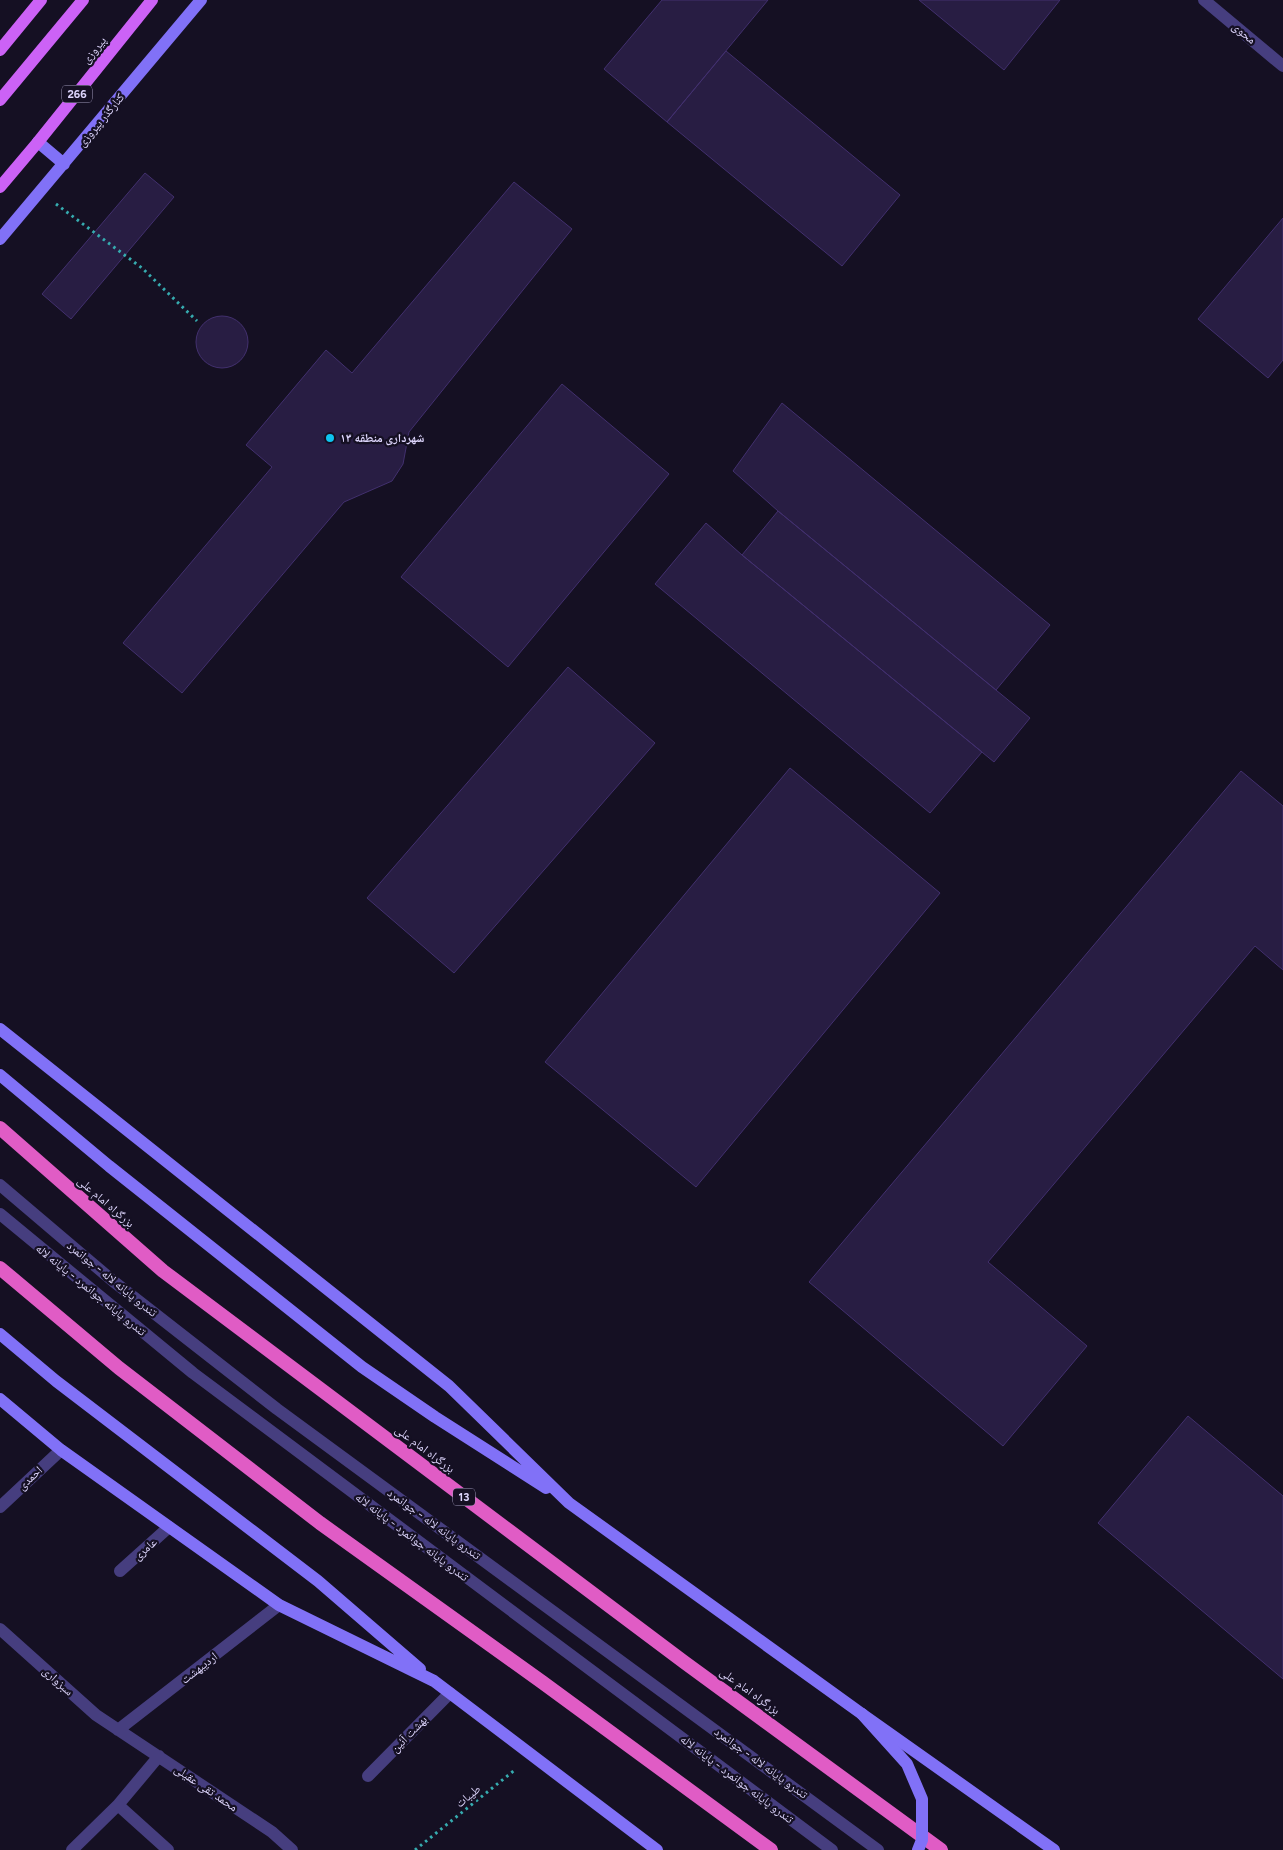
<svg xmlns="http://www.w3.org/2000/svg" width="1283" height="1850" font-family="Figtree,'Noto Naskh Arabic',sans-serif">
<rect width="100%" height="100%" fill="#151023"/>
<path fill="#281d43" stroke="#42306e" d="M662,0H768L667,122L604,69Z
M919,0H1060L1004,70Z
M726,51L900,195L842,266L667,122Z
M145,173L174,197L71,319L42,294Z
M514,182L572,229L409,432L403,464L392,481L344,502L182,693L123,643L272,467L246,445L326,350L352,373Z
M1283,218V360L1268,378L1198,319Z
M196 342a26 26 0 1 1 52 0a26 26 0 1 1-52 0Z
M562,384L669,474L508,667L401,577Z
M782,403L1050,625L996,690L778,511L733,471Z
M778,511L1030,718L994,762L742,555Z
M706,523L742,555L982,752L930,813L655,584Z
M568,667L655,743L454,973L367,898Z
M790,768L940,893L696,1187L545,1062Z
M1241,771L1283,806V970L1255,946L988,1262L1087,1346L1003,1446L809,1282Z
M1188,1416L1283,1496V1679L1098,1523Z"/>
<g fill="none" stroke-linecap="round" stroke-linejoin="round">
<path stroke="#36abaf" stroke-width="3" stroke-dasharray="2.5 4" stroke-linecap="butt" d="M56,204L142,268L197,321
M415,1850L516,1769"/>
<path stroke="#463e7f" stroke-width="12" d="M0,1185L113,1281L277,1409L878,1850
M0,1214L193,1373L832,1850"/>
<path stroke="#463e7f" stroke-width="12" d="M1204,0L1283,66
M0,1507L61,1450
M120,1571L169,1527
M0,1629L96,1715L272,1832L292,1850
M118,1730L279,1605
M368,1776L450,1693
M118,1805L159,1756
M72,1850L118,1805L168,1850"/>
<path stroke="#8171f7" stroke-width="12" d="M38,142L64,164
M0,239L201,0
M0,1029L449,1386L569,1503L862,1714L1054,1850
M0,1075L109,1166L362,1367L435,1417L546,1488
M0,1334L56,1381L318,1581L420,1669
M0,1399L61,1450L279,1605L434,1681L657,1850"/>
<path stroke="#cc62f6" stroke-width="12" d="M0,50L41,0
M0,100L83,0
M0,187L38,142L152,0"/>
<path stroke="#e05cc5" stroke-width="14" d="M0,1128L163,1271L684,1662L941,1850
M0,1268L119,1368L320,1523L542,1682L771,1850"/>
<path stroke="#8171f7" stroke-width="12" d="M862,1714L907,1764L922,1799V1840L918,1850"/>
</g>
<circle fill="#0ec3ef" stroke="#151023" stroke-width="2" cx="330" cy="438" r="5"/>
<g text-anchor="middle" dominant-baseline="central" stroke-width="4.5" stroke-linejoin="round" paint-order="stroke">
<g fill="#151023" stroke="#a19abb" stroke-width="1">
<rect x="62" y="85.5" width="30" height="17" rx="4"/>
<rect x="453" y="1488.5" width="22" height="17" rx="4"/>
</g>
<g font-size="11" font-weight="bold" fill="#ddd5fc">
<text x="77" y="94">266</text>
<text x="464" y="1497">13</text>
</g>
<g font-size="12" fill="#ddd5fc" stroke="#151023">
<text transform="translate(1244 33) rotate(40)">محوی</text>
<text transform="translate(94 50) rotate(-51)">پیروزی</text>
<text transform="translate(101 120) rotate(-50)">کنارگذر پیروزی</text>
<text transform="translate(106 1202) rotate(41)">بزرگراه امام علی</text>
<text transform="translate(112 1279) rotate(39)">تندرو پایانه لاله - جوانمرد</text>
<text transform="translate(91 1290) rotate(39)">تندرو پایانه جوانمرد - پایانه لاله</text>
<text transform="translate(425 1449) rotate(37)">بزرگراه امام علی</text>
<text transform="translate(30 1478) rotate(-43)">احمدی</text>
<text transform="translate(434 1524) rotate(36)">تندرو پایانه لاله - جوانمرد</text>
<text transform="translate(412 1537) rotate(37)">تندرو پایانه جوانمرد - پایانه لاله</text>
<text transform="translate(145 1549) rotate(-41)">عامری</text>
<text transform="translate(199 1668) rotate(-38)">اردیبهشت</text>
<text transform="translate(58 1681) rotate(42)">سبزواری</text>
<text transform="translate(750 1691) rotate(36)">بزرگراه امام علی</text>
<text transform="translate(409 1734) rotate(-46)">بهشت آئین</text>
<text transform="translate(761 1763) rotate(36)">تندرو پایانه لاله - جوانمرد</text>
<text transform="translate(737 1779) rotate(37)">تندرو پایانه جوانمرد - پایانه لاله</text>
<text transform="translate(206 1788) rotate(34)">محمد تقی عقیلی</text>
<text transform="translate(468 1796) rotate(-39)">طیبات</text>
</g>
<g font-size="12" font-weight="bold" fill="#ddd5fc" stroke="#151023" text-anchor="start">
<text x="340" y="438">شهرداری منطقه ۱۳</text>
</g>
</g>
</svg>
